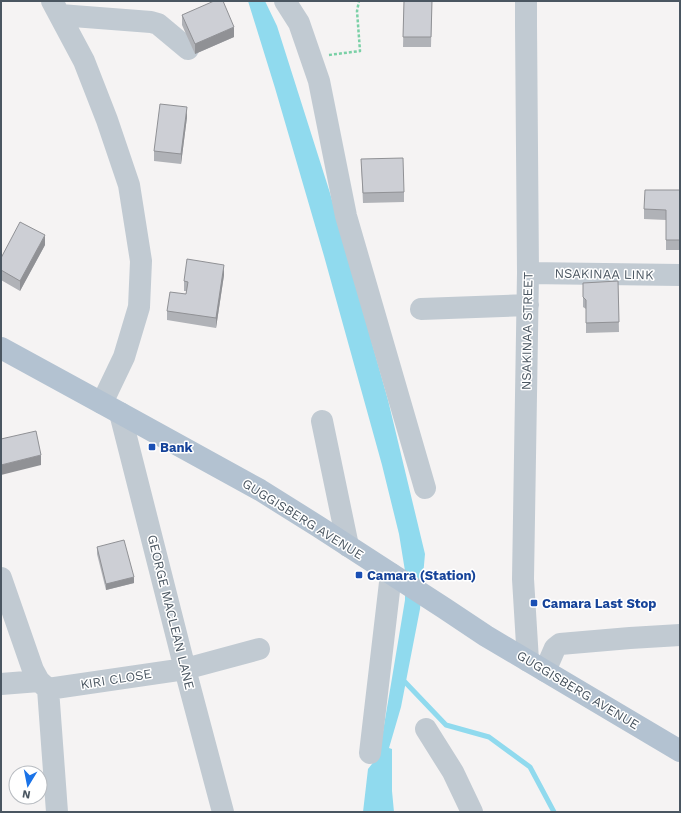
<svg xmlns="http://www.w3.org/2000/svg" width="681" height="813" font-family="'Work Sans',sans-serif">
<rect width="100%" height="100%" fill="#f5f3f3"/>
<path fill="#90daee" d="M248,1H265L277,26L330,193L388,400L425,554L420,609L401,707L389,748L392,749V791L394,812H363L368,769L379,755L391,684L405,600V571L399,534L382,465L324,256L275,88Z"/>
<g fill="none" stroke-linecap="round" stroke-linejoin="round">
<path stroke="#90daee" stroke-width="5" d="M405,682L446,725L489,737L530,767L554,812"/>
<path stroke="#7ad0a6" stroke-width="2.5" stroke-dasharray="3 2" stroke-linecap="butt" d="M329,55L360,51L357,11L359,1"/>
<path stroke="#c1cad2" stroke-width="22" d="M52,1L84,61L107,120L129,185L141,261L139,307L124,357L102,403
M285,1L299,23L319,81L346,216L425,488
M526,1V25L528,273L523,579L528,661
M60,15L151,22L158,24L188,49
M528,273L680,275
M421,309L528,305
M120,413L185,669L223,812
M322,421L348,546
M1,578L33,670L39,681L48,689L57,812
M545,671L555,648L560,644L630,638L680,635
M1,684L39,681
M48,689L185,669L259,649
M426,729L453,772L472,812
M370,753L391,574"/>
<path stroke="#b3c2d1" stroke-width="22" d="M1,348L120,413L260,490L319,527L444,608L486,636L680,751"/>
</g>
<path fill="#b0b2b7" d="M404,1H432L431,47H403Z
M182,15L234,37L195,54L182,25Z
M187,117L181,164L154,161V151Z
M361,159L404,192V202L363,203Z
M680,190V250H666V220L644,219V209Z
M45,245L20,291L1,280V258Z
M224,275L216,328L167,320V311L186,294L187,291H184V281Z
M618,281L619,332L586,333V309L583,307V283Z
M97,547L134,583L106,590L97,554Z"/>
<path fill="#909195" d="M234,27V37L195,54V44Z
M187,107V117L181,164V154Z
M45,235V245L20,291V281Z
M224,265V275L216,328V318Z
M41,455V465L1,475V465Z
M134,577V583L106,590V584Z"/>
<path fill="#cdcfd5" stroke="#909195" d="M214,1H223L234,27L195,44L182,15Z
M404,1H432L431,37H403Z
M160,104L187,107L181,154L154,151Z
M403,158L404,192L363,193L361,159Z
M645,190H680V240H666V210L644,209Z
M20,222L45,235L20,281L1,270V258Z
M187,259L224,265L216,318L167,311L170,292L186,294L188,282L184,281Z
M618,281L619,322L586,323V300L583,297V283Z
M36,431L41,455L1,465V439Z
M124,540L134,577L106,584L97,547Z"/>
<g fill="#1a4fb4" stroke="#fff" stroke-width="1.5">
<rect x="148" y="443" width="8" height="8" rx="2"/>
<rect x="355" y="571" width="8" height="8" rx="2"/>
<rect x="530" y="599" width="8" height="8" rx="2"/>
</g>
<g text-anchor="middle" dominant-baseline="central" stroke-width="3" stroke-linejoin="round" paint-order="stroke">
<g font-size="13" fill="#4a5661" stroke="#fff">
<text transform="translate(604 274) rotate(1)">NSAKINAA LINK</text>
<text transform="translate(527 331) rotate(-89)">NSAKINAA STREET</text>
<text transform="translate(303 519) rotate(32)">GUGGISBERG AVENUE</text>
<text transform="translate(171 612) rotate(76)">GEORGE MACLEAN LANE</text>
<text transform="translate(116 679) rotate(-9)">KIRI CLOSE</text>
<text transform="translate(578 690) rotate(31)">GUGGISBERG AVENUE</text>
</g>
<g font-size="13" font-weight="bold" fill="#164399" stroke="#fff" text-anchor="start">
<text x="160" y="447">Bank</text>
<text x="367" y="575">Camara (Station)</text>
<text x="542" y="603">Camara Last Stop</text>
</g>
</g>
<rect width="681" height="813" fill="none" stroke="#4a5661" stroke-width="4"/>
<g transform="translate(28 785) rotate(190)"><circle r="19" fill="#ffffff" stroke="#b7bbc0"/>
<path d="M0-3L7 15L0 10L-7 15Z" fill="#1a73e8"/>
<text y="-6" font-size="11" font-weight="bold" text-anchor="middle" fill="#4a5661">N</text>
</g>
</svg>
